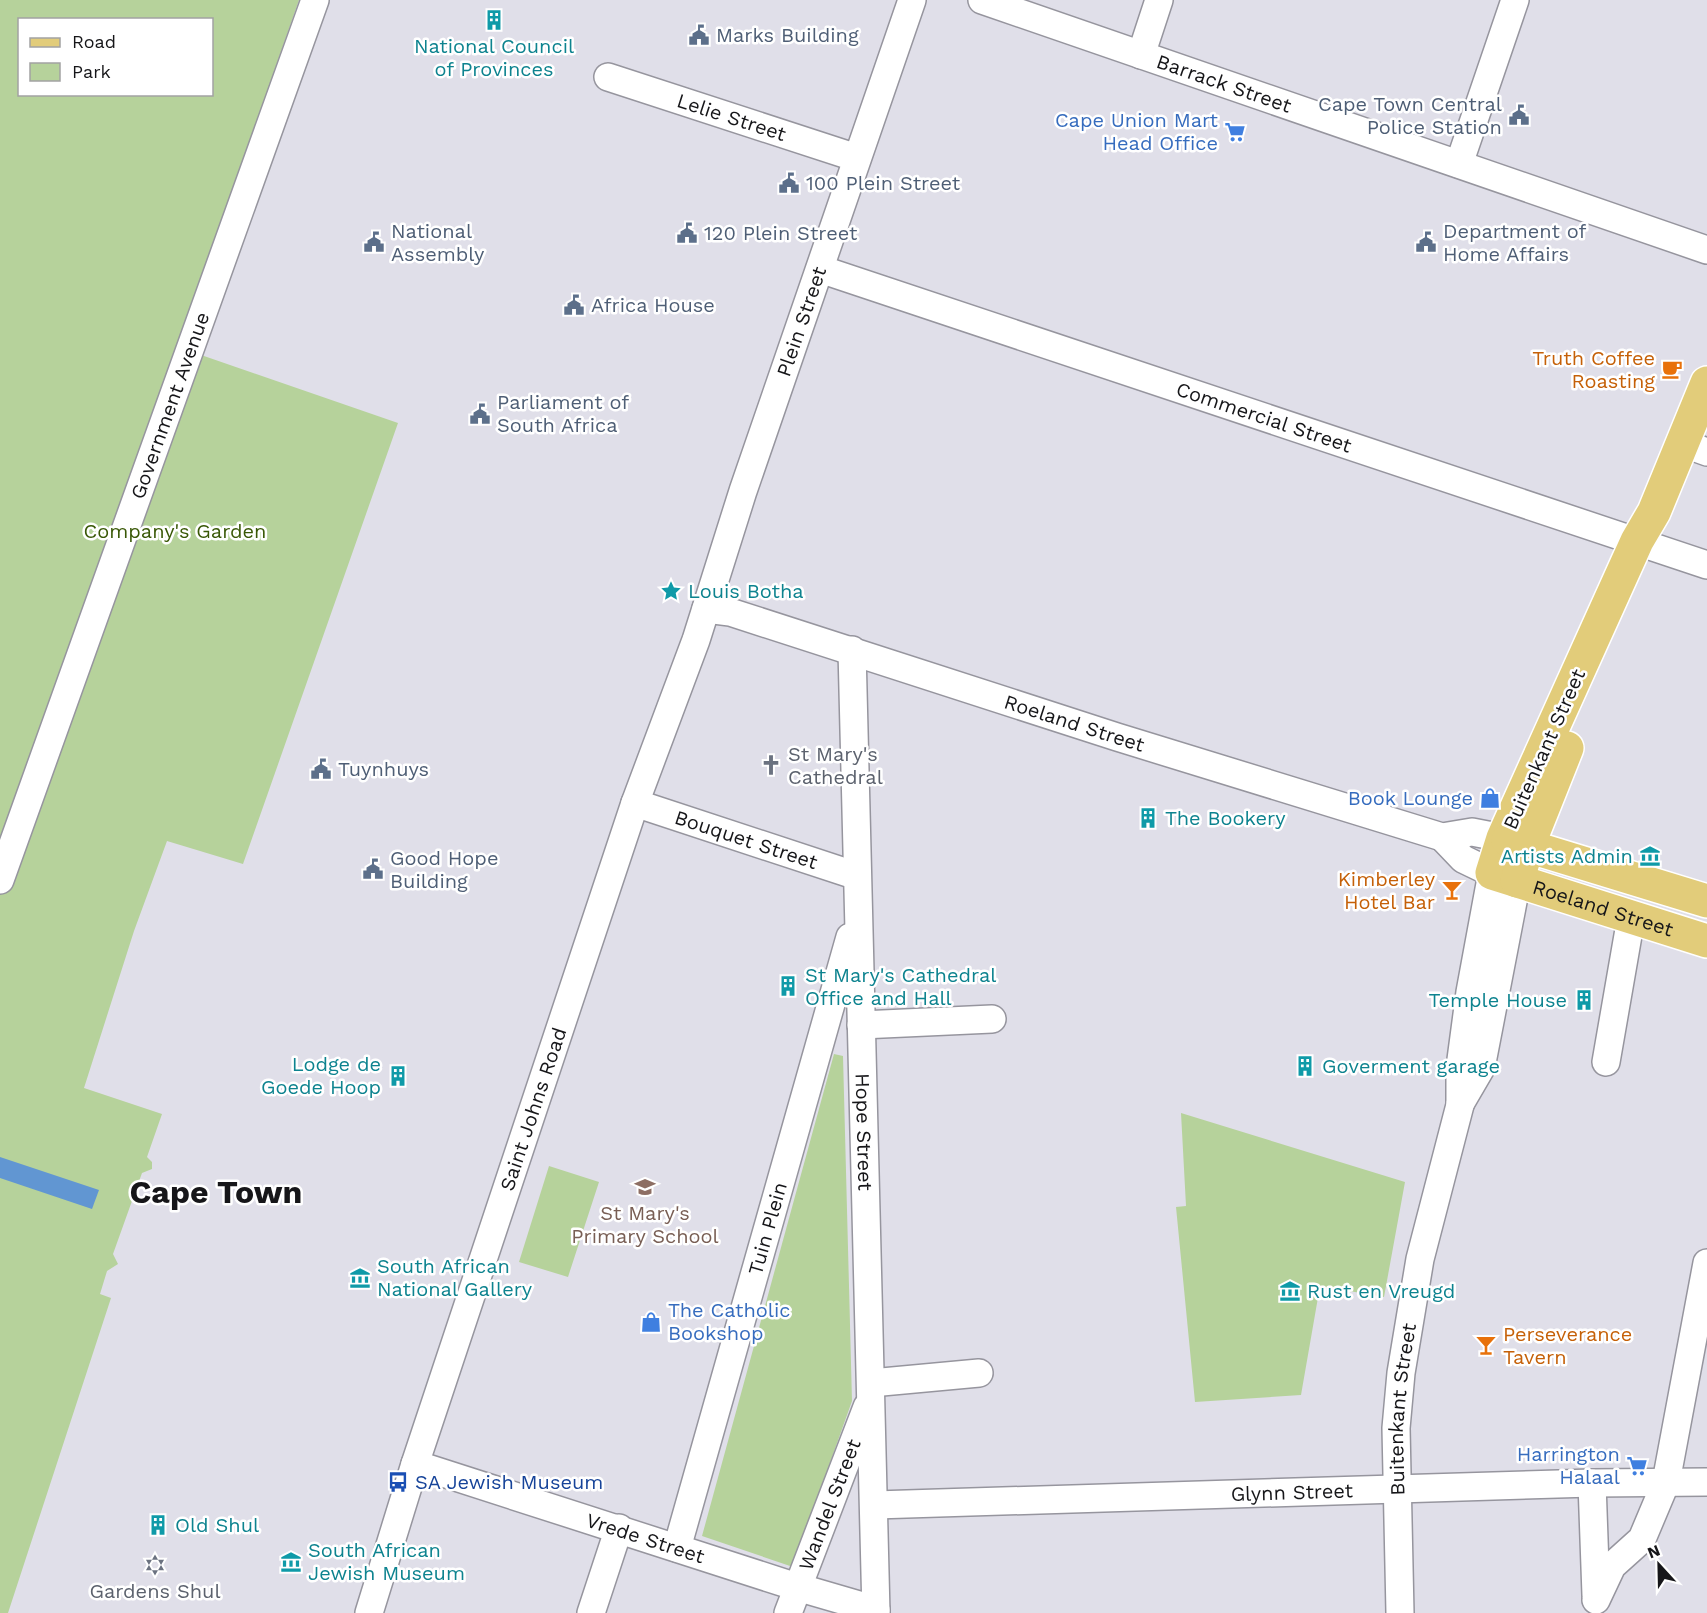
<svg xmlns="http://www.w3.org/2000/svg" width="1707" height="1613" font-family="'Work Sans',sans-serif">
<rect width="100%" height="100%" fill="#e0dfe9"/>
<path fill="#b6d29b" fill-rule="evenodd" d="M0,0H299L178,347L398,423L243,864L167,841L134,931L84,1088L162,1114L147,1157L152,1162V1169L142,1173L113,1254L118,1264L107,1271L100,1294L111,1298L8,1613H0ZM20,20H212V94H20Z
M834,1054L843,1056L852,1401L793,1567L702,1536Z
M1181,1113L1405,1182L1384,1297L1320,1286L1301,1395L1195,1402L1176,1207L1186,1206Z
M549,1166L599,1182L568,1277L519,1262Z"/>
<path fill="#6196d2" d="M0,1157L99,1190L92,1209L0,1178Z"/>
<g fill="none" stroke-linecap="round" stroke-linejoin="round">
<g stroke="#96959e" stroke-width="30">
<g id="minor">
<path id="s1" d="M982,0L1707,250"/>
<path d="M1141,55L1159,0"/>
<path id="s2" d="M608,77L857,158"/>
<path d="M1459,164L1515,0"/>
<path id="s3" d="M820,269L1707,565"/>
<path d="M1682,443L1707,452"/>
<path id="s4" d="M706,609L730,612L1117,737L1442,837L1472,832L1503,838"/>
<path id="s5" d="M852,650L876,1613"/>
<path id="s6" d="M635,803L857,876"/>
<path id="s7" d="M0,880L315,0"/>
<path d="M861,1025L992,1019"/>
<path d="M1606,1062L1631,918"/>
<path d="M1460,1104L1481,1068L1517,881"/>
<path d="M871,1383L979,1373"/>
<path id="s8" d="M415,1464L797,1587L876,1610"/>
<path d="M1592,1483L1596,1595"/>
<path id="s9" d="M875,1505L1592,1483L1707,1482"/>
<path id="s10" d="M677,1548L850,937"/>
<path d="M1596,1600L1612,1566L1642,1539L1666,1482L1707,1263"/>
<path id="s11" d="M369,1613L415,1464L635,803L696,640L743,491L912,0"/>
<path d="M591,1613L619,1528"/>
<path id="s12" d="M788,1613L867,1407"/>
<path id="s13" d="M1400,1613L1396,1428L1401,1373L1420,1259L1460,1105V1067L1470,992L1492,873L1463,859L1442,837"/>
</g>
</g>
<g stroke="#fff" stroke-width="36">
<g id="major">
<path id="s14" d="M1707,383L1654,512L1637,541L1503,838L1492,873L1707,941"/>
<path d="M1508,840L1707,901"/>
<path d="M1517,881L1528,846L1567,748"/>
</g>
</g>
<use href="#minor" stroke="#fff" stroke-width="27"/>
<use href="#major" stroke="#e2cc7a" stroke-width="33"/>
</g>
<defs>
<g id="building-bare" transform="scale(1.62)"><path d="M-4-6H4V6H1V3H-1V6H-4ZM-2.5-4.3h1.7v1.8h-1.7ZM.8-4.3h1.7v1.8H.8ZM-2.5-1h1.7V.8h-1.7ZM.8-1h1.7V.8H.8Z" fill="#0f9aa8" stroke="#fff" stroke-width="2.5" paint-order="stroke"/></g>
<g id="civic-bare" transform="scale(1.62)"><path d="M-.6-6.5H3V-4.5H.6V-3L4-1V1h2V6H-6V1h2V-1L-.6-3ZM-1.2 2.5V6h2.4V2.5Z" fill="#5c6f8a" stroke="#fff" stroke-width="2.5" paint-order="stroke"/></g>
<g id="supermarket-bare" transform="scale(1.62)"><path d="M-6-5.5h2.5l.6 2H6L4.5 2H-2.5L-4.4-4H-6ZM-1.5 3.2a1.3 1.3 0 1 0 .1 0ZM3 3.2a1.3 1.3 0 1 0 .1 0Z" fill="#3f7fe0" stroke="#fff" stroke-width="2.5" paint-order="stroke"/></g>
<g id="cafe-bare" transform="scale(1.62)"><path d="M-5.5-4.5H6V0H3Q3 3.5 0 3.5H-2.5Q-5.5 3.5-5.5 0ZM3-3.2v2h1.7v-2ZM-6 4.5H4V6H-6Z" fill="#e8710a" stroke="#fff" stroke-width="2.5" paint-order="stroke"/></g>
<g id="sight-bare" transform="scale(1.62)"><path d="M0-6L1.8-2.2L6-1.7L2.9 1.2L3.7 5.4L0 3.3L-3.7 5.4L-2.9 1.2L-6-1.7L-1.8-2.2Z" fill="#0f9aa8" stroke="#fff" stroke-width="2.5" paint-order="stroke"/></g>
<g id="church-bare" transform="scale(1.62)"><path d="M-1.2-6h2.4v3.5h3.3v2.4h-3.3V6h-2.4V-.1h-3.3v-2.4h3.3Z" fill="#6b7280" stroke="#fff" stroke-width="2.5" paint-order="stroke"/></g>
<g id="shop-bare" transform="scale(1.62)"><path d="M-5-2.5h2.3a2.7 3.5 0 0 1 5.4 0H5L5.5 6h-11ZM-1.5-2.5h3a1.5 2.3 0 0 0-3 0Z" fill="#3f7fe0" stroke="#fff" stroke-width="2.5" paint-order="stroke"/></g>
<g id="museum-bare" transform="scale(1.62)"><path d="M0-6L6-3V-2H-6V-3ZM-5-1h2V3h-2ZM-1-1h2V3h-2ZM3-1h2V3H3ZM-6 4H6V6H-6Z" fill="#0f9aa8" stroke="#fff" stroke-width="2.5" paint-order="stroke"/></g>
<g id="bar-bare" transform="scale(1.62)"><path d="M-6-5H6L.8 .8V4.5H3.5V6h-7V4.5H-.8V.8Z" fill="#e8710a" stroke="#fff" stroke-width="2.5" paint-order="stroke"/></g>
<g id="school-bare" transform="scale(1.62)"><path d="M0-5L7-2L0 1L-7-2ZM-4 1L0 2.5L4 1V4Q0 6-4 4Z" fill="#8d6e63" stroke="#fff" stroke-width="2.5" paint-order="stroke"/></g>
<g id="bus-bare" transform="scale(1.62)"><path d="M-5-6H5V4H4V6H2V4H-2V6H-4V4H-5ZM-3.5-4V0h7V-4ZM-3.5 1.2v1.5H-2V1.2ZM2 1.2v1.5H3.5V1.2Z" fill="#1a4fb4" stroke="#fff" stroke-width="2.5" paint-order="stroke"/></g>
<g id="synagogue-bare" transform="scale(1.62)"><path d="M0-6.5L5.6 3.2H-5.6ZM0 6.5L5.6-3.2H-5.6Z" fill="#6b7280" stroke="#fff" stroke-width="2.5" paint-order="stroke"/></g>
</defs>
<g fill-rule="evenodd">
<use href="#building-bare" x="494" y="20"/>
<use href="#civic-bare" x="699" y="35"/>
<use href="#civic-bare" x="1519" y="115"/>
<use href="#supermarket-bare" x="1235" y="132"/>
<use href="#civic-bare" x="789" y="183"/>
<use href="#civic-bare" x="687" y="233"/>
<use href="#civic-bare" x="374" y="242"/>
<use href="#civic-bare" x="1426" y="242"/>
<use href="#civic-bare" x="574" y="305"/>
<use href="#cafe-bare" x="1672" y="369"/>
<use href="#civic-bare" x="480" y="414"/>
<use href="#sight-bare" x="671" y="591"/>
<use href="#church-bare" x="771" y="765"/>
<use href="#civic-bare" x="321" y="769"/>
<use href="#shop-bare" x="1490" y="798"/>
<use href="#building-bare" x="1148" y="818"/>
<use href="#museum-bare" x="1650" y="856"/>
<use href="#civic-bare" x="373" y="869"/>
<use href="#bar-bare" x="1452" y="890"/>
<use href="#building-bare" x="788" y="986"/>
<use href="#building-bare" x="1584" y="1000"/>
<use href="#building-bare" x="1305" y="1066"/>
<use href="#building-bare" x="398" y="1076"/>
<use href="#school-bare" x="645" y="1187"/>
<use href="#museum-bare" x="360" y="1278"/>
<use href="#museum-bare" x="1290" y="1291"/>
<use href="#shop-bare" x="651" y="1322"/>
<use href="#bar-bare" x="1486" y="1345"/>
<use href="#supermarket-bare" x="1637" y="1466"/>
<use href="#bus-bare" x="398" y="1482"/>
<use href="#building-bare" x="158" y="1525"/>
<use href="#museum-bare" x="291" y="1562"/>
<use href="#synagogue-bare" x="155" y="1565"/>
</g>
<g text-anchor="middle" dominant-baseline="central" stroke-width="5" stroke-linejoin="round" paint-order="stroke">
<g font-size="20" fill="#4e5e75" stroke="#fff" text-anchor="start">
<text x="716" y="35">Marks Building</text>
<text x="1502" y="104" text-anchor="end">Cape Town Central<tspan x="1502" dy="23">Police Station</tspan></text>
<text x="806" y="183">100 Plein Street</text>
<text x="391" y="231">National<tspan x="391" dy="23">Assembly</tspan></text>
<text x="1443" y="231">Department of<tspan x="1443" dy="23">Home Affairs</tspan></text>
<text x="704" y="233">120 Plein Street</text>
<text x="591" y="305">Africa House</text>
<text x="497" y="402">Parliament of<tspan x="497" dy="23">South Africa</tspan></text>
<text x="338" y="769">Tuynhuys</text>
<text x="390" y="858">Good Hope<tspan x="390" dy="23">Building</tspan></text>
</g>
<g font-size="20" fill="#0d838f" stroke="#fff" text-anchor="start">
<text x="494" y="46" text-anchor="middle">National Council<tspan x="494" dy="23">of Provinces</tspan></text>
<text x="688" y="591">Louis Botha</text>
<text x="1165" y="818">The Bookery</text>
<text x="1633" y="856" text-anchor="end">Artists Admin</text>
<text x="805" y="975">St Mary's Cathedral<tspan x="805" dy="23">Office and Hall</tspan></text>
<text x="1567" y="1000" text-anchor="end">Temple House</text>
<text x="381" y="1064" text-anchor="end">Lodge de<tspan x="381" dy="23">Goede Hoop</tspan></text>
<text x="1322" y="1066">Goverment garage</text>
<text x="377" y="1266">South African<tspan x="377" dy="23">National Gallery</tspan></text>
<text x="1307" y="1291">Rust en Vreugd</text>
<text x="175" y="1525">Old Shul</text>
<text x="308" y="1550">South African<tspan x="308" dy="23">Jewish Museum</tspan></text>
</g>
<g font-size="20" fill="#161619" stroke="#fff">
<text stroke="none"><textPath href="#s1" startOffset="256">Barrack Street</textPath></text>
<text stroke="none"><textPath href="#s2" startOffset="130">Lelie Street</textPath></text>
<text stroke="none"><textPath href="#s11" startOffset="1362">Plein Street</textPath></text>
<text stroke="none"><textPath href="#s7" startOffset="504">Government Avenue</textPath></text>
<text stroke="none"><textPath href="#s3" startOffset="468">Commercial Street</textPath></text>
<text stroke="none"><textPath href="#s4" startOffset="386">Roeland Street</textPath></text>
<text transform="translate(1544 749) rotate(-66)">Buitenkant Street</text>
<text stroke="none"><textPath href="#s6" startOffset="117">Bouquet Street</textPath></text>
<text stroke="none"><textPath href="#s14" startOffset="652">Roeland Street</textPath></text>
<text stroke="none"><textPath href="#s11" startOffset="530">Saint Johns Road</textPath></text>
<text stroke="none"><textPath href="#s5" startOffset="482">Hope Street</textPath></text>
<text stroke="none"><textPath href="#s10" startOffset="332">Tuin Plein</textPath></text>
<text stroke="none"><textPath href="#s13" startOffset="204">Buitenkant Street</textPath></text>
<text stroke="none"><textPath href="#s9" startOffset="417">Glynn Street</textPath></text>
<text stroke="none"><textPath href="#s12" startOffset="116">Wandel Street</textPath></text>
<text stroke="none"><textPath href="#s8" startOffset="242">Vrede Street</textPath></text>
</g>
<g font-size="20" fill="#366cbe" stroke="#fff" text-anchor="end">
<text x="1218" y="120">Cape Union Mart<tspan x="1218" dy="23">Head Office</tspan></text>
<text x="1473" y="798">Book Lounge</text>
<text x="668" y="1310" text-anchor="start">The Catholic<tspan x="668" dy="23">Bookshop</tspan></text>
<text x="1620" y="1454">Harrington<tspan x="1620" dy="23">Halaal</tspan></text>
</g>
<g font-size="20" fill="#c56008" stroke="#fff" text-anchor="end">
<text x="1655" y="358">Truth Coffee<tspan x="1655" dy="23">Roasting</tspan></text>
<text x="1435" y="879">Kimberley<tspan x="1435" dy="23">Hotel Bar</tspan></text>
<text x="1503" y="1334" text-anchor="start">Perseverance<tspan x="1503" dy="23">Tavern</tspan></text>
</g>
<g font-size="20" fill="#395806" stroke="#fff">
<text x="175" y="531">Company's Garden</text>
</g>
<g font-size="20" fill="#5b616d" stroke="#fff" text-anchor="start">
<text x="788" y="754">St Mary's<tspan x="788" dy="23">Cathedral</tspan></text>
<text x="155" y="1591" text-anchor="middle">Gardens Shul</text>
</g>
<g font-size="20" fill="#785e54" stroke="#fff">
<text x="645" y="1213">St Mary's<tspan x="645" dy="23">Primary School</tspan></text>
</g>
<g font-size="20" fill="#164399" stroke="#fff" text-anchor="start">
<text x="415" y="1482">SA Jewish Museum</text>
</g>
<g font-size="32" font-weight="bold" fill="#161619" stroke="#fff">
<text x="216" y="1192">Cape Town</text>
</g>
</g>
<rect x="18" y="18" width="195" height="78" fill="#ffffff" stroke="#a2a2a3" stroke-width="1.5"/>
<rect x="30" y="38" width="30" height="9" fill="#e2cc7a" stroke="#a2a2a3" stroke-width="1.5"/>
<text x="72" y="48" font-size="18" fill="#161619">Road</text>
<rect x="30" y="63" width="30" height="18" fill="#b6d29b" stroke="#a2a2a3" stroke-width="1.5"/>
<text x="72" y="78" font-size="18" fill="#161619">Park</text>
<g transform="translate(1659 1565) rotate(338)" stroke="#ffffff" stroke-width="4.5" paint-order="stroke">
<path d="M0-4.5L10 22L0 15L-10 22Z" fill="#161619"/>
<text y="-9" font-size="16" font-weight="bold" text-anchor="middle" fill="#161619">N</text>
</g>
</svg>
